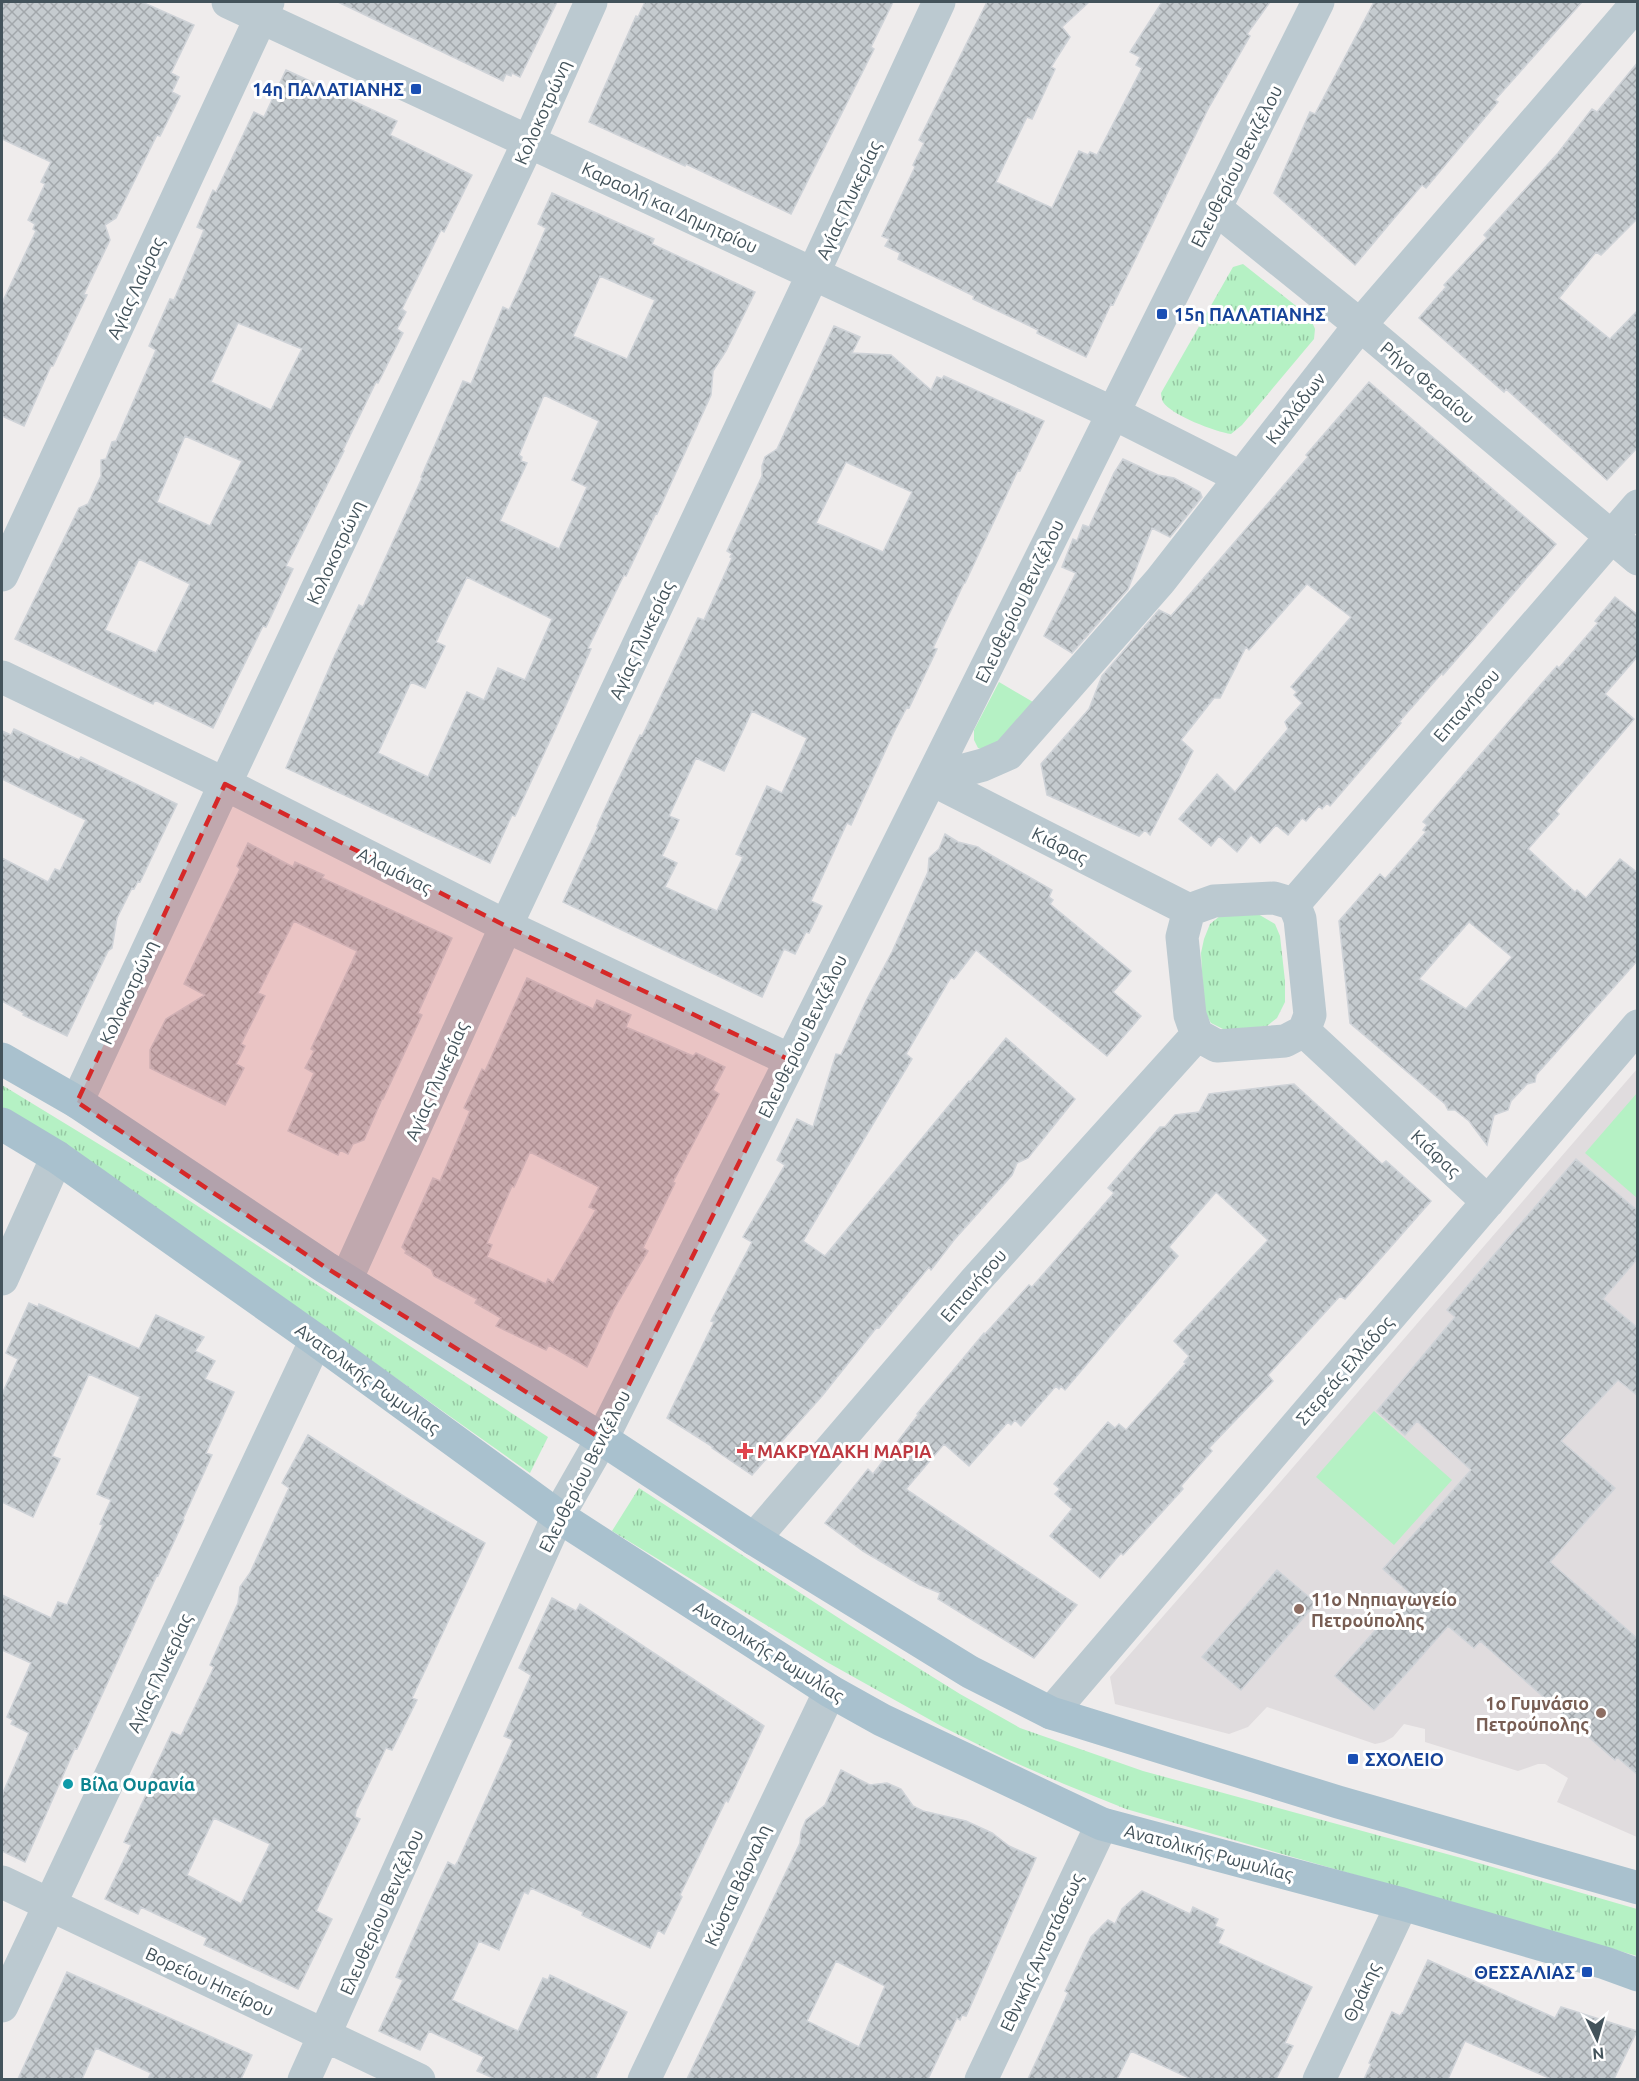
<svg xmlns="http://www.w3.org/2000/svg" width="1639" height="2081" font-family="Ubuntu,sans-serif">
<defs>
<pattern id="grass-tufts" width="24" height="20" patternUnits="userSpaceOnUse" patternTransform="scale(1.5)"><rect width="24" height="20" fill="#b5f1c4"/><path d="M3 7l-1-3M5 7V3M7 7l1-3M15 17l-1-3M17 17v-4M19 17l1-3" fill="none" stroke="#95c6a2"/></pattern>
<pattern id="building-cross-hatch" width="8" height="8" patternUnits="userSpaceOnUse" patternTransform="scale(1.5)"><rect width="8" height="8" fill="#c5cbcf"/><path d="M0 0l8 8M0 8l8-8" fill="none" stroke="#a2a7ab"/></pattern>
</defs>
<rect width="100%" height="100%" fill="#efecec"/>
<path fill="#e0dcde" d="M1637,1069V1837L1557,1802L1568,1778L1545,1764H1538L1518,1771L1425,1742V1729L1404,1724L1393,1737L1384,1742L1375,1744L1267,1707L1248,1727L1229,1734L1115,1704L1110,1677L1282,1480Z"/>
<path fill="url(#grass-tufts)" d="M1243,264L1310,317L1315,329L1314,339L1242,425L1231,434C1216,432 1171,415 1163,402C1162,400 1161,395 1161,393L1233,267Z
M1258,914L1275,924L1280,936L1285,981V1002L1277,1018L1267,1026L1227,1031L1211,1023L1204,1011L1201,953L1204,939L1210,924L1220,916Z
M2,1085L161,1182L548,1437L530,1473L151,1205L2,1108Z
M639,1488L851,1626L960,1694L1020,1728L1143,1771L1465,1859L1637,1909V1956L1126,1809L1064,1784L1007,1759L943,1727L825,1661L612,1531Z"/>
<path fill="#b5f1c4" d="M999,682L1033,702L994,747L988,751L978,748L974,740V730Z
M1637,1093V1198L1585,1153Z
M1374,1411L1452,1480L1394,1545L1316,1477Z"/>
<path fill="url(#building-cross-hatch)" stroke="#cfd3d8" stroke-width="1.5" fill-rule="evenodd" d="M2,2H142L194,25L171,73L179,77L172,92L180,96L160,136L157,135L116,218L105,225L110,240L84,294L87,295L53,366H51L24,426L2,416V303L36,231L33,229L35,224L28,220L45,184L41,182L51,162L2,139Z
M338,2H557L520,77L512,73L511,76L506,74L503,81Z
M645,2H893L871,47L874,49L791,214L686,164L685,166L589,122L636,16L638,17Z
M987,2H1089L1062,27L1070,37L1051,67L1055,69L1032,119L1027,117L996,182L1052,208L1079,151L1088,155L1090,152L1097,155L1142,68L1136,65L1140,57L1130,52L1162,2H1270L1247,34L1250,36L1208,109L1113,305L1111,304L1086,357L1037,333L1038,330L973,299L974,296L898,259L900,253L885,246L889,239L882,236L915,167L913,165L924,143L919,140Z
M1374,2H1582L1495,100L1498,102L1446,164L1426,188L1422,185L1355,265L1274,193L1310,112L1315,114Z
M1638,62V218L1601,255L1596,252L1559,298L1610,339L1638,310V447L1607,480L1506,389L1504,392L1419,318L1446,287L1444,285L1487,238L1484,235L1558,153L1592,109L1597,112Z
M286,70L397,121L390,135L472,175L444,232L441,230L402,309L406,312L397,329L403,333L378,383L376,382L343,450L344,451L286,566L293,569L266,627L263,626L213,728L155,700L153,704L15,639L79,508L88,504L101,476V460L106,459L112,442L116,441L156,350L149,346L170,299L174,300L204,230L197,227L213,190L216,192L254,112L264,117ZM238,323L302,349L271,410L211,382ZM185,436L242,461L210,526L157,502ZM139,559L190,584L156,653L105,630Z
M552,193L654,239L652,244L755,292L726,351L713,371L711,395L657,514L656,513L626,576L624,575L588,648L591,649L554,732L515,816L512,815L490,863L286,768L335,655L359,605L363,607L422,478L421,477L463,381L471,384L503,307L509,310L523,280L546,228L538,224ZM600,276L655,300L627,359L573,336ZM544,395L599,421L572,480L587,487L559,549L500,521L527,463L521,461L522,457L519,455ZM467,577L552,619L525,680L498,668L484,700L467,692L428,777L378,753L411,682L425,688L445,646L436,642Z
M834,326L860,337L852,353L891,355L931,390L937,377L942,379L944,376L1044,421L1020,471L1018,470L965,583H964L933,648L937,649L909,708L907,707L894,732L851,825L847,823L811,901L822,906L809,933L806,932L795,954L784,949L762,997L563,902L598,827L597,826L612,793L640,735L642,736L698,618L704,620L732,558L730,557L732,554L727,551L762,476V466L765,457L777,449ZM846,462L912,492L883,552L816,523ZM752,711L807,738L782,793L767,786L736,854L743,857L717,911L665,887L677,863L662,856L679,820L669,816L696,758L724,771Z
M1369,382L1556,544L1443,675L1442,673L1399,722L1401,723L1330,806L1327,803L1322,809L1319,806L1306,821L1302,818L1288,835L1276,825L1260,843L1251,835L1237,852L1219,836L1211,846L1179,819L1217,774L1235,792L1288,729L1285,722L1302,703L1294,695L1297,692L1291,687L1351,617L1307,584L1249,650L1246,647L1220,698H1214L1181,740L1193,751L1150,835L1145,830L1139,836L1047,795L1041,764L1089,709L1102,676L1159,610L1171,616L1308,457L1306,455Z
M1123,459L1158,475L1174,478L1200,492L1202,497L1170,537L1152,528L1128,589L1072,653L1044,636L1076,573L1062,567L1073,539L1077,541L1083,525L1089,527L1114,473Z
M1615,597L1638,615V656L1605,694L1634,719L1556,811L1559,814L1528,849L1575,892L1577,890L1586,898L1620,859L1638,873V960L1536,1075L1535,1082L1527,1084L1511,1101L1508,1110L1494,1115L1487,1145L1469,1121L1455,1110H1448L1445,1104L1350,1023L1339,921L1380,874L1385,879L1426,832L1423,830L1427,825L1423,822L1529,698L1557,666L1559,668L1598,623L1595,621ZM1469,922L1512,957L1466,1009L1419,979Z
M14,729L79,760L81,757L177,804L140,882L138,881L134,889L132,888L117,918L112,948L108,951L67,1036L23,1015L24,1013L2,1001V858L48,882L55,869L60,871L86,820L2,779V731L11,735Z
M945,834L958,842L978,847L982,850L1052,890L1049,897L1053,900L1050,904L1131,971L1113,992L1141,1016L1107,1056L976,950L954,979L951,977L906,1054L912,1059L803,1241L825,1256L969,1081L970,1082L1006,1038L1075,1099L1028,1158L1017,1163L1012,1175L954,1240L931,1270L929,1267L879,1328L877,1327L822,1396L752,1475L712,1448L713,1447L667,1418L714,1322L711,1321L752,1242L743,1237L785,1165L777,1160L797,1119L813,1127L836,1054L841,1055L867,999L892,952L928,872L929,858L939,849Z
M248,843L293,867L295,862L324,875L322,878L452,938L418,1013L422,1015L383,1099H382L364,1140L353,1144L348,1154L340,1150L338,1155L288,1131L314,1073L305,1068L314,1051L311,1049L357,951L294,921L258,993L265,996L241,1044L245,1046L236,1064L244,1068L225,1105L150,1068V1050L166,1019L205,995L184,984L240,869L237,866Z
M527,978L593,1009L597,1000L631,1015L626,1027L693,1056L696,1053L725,1067L713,1090L719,1094L673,1182L675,1183L643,1248L648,1251L615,1307L587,1367L549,1345L546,1350L496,1326L501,1318L475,1303L477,1299L434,1276L431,1269L405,1253L406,1251L402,1247L433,1178L440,1181L470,1111L464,1108L482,1069L485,1071ZM530,1152L599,1187L589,1207L596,1210L553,1283L548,1279L546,1284L487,1257L492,1245L487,1243L512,1186L514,1187Z
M1294,1084L1382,1164L1386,1161L1431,1201L1345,1299L1340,1296L1268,1375L1273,1381L1209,1448L1212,1451L1181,1486L1183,1489L1123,1555L1121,1553L1100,1578L1050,1536L1072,1509L1055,1494L1060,1489L1054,1484L1108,1422L1115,1428L1119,1424L1126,1430L1186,1363L1184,1362L1189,1356L1174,1341L1268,1240L1216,1192L1169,1247L1178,1256L1065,1390L1061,1386L1059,1389L1056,1386L1021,1426L1015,1420L1011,1425L1008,1422L969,1466L944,1444L906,1489L1077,1605L1034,1658L938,1599L940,1593L920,1585L863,1551L825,1523L868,1469L873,1474L918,1415L917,1414L984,1333L985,1334L1029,1285L1032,1287L1114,1193L1108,1188L1160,1127H1165L1175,1115L1199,1112L1209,1094Z
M1576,1159L1638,1211V1258L1603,1299L1638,1328V1396L1618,1380L1561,1441L1615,1488L1550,1562L1638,1639V1775L1617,1757L1615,1760L1480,1641L1474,1648L1448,1626L1374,1710L1335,1676L1409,1592L1383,1569L1471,1470L1417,1421L1405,1435L1377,1411L1455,1317L1447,1310Z
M29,1303L38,1307L39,1304L139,1349L156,1315L204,1337L195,1351L215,1361L205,1379L234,1392L206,1453L212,1455L183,1519L184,1520L158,1576L157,1575L77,1749L75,1748L25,1862L2,1851V1795L29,1733L11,1724L13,1720L7,1717L31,1663L2,1650V1595L51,1618L58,1602L67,1605L103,1525L100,1524L111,1500L97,1494L140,1397L89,1374L52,1456L60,1459L33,1517L2,1502V1394L18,1359L6,1353Z
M308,1435L405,1497L485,1543L412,1698L417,1700L392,1750L386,1748L356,1811L355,1817L360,1819L316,1911L332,1919L298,1989L204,1945L207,1938L141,1907L138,1914L105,1899L131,1845L124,1842L151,1784L148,1783L172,1732L181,1736L214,1667L210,1665L238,1603L240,1587L250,1573L289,1488L282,1483ZM214,1818L270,1844L241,1904L187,1875Z
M1277,1570L1316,1603L1241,1690L1202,1657Z
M552,1598L576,1611L580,1604L764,1726L728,1802L726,1800L680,1895L682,1897L664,1934L658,1930L650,1948L582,1915L583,1912L531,1888L528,1894L524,1892L499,1950L479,1941L452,2000L518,2031L543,1978L548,1980L550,1975L627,2012L595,2079H495L477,2071L484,2057L429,2031L420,2050L379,2031L403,1980L396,1977L425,1911L448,1862L455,1866L458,1861L513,1740L504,1736L531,1675L519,1668Z
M841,1770L870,1785L887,1783L901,1789L913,1806L923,1811L966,1821L992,1833L1009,1846L1036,1858L966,2016L962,2015L960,2020L957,2018L928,2079H687L800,1843L801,1832L806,1820L825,1805ZM836,1961L885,1986L859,2047L807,2021Z
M1142,1891L1190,1914L1193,1907L1218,1919L1215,1926L1224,1930L1218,1943L1312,1987L1285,2043L1293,2046L1276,2079H1191L1131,2051L1117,2079H1028L1068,1993L1065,1991L1091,1937L1108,1920L1115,1924L1122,1909Z
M1428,1960L1555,2018L1561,2007L1637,2031L1614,2079H1551L1465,2041L1448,2079H1364L1371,2064L1369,2063L1392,2012L1400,2016L1402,2013H1403Z
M67,1972L252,2055L241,2079H148L151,2073L96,2048L82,2079H18Z"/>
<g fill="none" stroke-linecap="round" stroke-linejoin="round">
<path stroke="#bbc9d0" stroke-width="33" d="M228,2L1113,413L1240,477
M1215,208L1360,325L1638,559
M2,575L268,2
M2,677L225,784L506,926L790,1060
M931,779L983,765L1008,754L1160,581L1360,325L1638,2
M931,779L1189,910
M1274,898L1294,904L1300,919L1310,1015L1304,1031L1285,1041L1217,1046L1197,1035L1190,1015L1182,937L1189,910L1214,901Z
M1294,904L1638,506
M1304,1031L1488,1202
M77,1102L225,784L529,141L591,2
M2,1279L57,1157
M346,1280L506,926L813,274L939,2
M754,1539L976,1280L1197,1035
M1051,1713L1638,1026
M2,1882L419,2080
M2,2006L316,1340
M304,2080L558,1516L602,1439L1318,2
M644,2080L830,1691
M981,2080L1102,1824
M1319,2080L1402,1904"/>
<path stroke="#a9c1ce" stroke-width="33" d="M2,1059L77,1102L325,1267L602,1439L754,1539L970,1672L1051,1713L1338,1802L1638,1888
M2,1124L57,1157L316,1340L558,1516L830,1691L882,1720L1102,1824L1402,1904L1605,1963L1638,1975"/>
</g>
<path fill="#d62828" fill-opacity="0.2" stroke="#d62828" stroke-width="4.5" stroke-dasharray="12 8" stroke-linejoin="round" d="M225,784L506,926L790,1060L602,1439L325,1267L77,1102Z"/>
<g fill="#1a4fb4" stroke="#fff" stroke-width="2">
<rect x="410" y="83" width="12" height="12" rx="3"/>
<rect x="1156" y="308" width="12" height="12" rx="3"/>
<rect x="1347" y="1753" width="12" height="12" rx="3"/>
<rect x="1581" y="1966" width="12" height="12" rx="3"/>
</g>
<path fill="#e0444e" stroke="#fff" stroke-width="2" d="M742 1442h6v6h6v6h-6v6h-6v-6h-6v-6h6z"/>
<g fill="#8d6e63" stroke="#fff" stroke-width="2">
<circle cx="1299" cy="1609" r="6"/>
<circle cx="1601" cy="1713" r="6"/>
</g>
<circle fill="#0f9aa8" stroke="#fff" stroke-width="2" cx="68" cy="1784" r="6"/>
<g text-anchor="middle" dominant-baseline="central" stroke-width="6" stroke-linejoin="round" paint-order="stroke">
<g font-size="18" font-weight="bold" fill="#164399" stroke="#fff" text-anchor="end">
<text x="404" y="89">14η ΠΑΛΑΤΙΑΝΗΣ</text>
<text x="1174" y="314" text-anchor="start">15η ΠΑΛΑΤΙΑΝΗΣ</text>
<text x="1365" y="1759" text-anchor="start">ΣΧΟΛΕΙΟ</text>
<text x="1575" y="1972">ΘΕΣΣΑΛΙΑΣ</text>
</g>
<g font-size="18" fill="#43535b" stroke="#fff">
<text transform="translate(542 112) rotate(-66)">Κολοκοτρώνη</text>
<text transform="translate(1236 166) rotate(-63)">Ελευθερίου Βενιζέλου</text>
<text transform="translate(848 200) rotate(-65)">Αγίας Γλυκερίας</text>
<text transform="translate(670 207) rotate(25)">Καραολή και Δημητρίου</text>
<text transform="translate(135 288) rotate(-65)">Αγίας Λαύρας</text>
<text transform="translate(1428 382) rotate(40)">Ρήγα Φεραίου</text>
<text transform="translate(1295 408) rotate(-52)">Κυκλάδων</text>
<text transform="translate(335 552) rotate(-65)">Κολοκοτρώνη</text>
<text transform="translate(1019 601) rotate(-64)">Ελευθερίου Βενιζέλου</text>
<text transform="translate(641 640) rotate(-65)">Αγίας Γλυκερίας</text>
<text transform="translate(1466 705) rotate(-49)">Επτανήσου</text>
<text transform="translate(1060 845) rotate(27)">Κιάφας</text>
<text transform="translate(395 870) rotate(27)">Αλαμάνας</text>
<text transform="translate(128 992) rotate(-65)">Κολοκοτρώνη</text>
<text transform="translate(802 1036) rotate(-64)">Ελευθερίου Βενιζέλου</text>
<text transform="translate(436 1081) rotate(-66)">Αγίας Γλυκερίας</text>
<text transform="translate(1436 1153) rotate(43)">Κιάφας</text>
<text transform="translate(973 1285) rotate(-49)">Επτανήσου</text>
<text transform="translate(1344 1370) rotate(-49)">Στερεάς Ελλάδος</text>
<text transform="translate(368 1378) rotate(36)">Ανατολικής Ρωμυλίας</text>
<text transform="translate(584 1471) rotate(-63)">Ελευθερίου Βενιζέλου</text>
<text transform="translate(769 1651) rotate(32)">Ανατολικής Ρωμυλίας</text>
<text transform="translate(159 1673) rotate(-65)">Αγίας Γλυκερίας</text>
<text transform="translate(1209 1852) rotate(15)">Ανατολικής Ρωμυλίας</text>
<text transform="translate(737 1885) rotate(-65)">Κώστα Βάρναλη</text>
<text transform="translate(381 1912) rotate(-66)">Ελευθερίου Βενιζέλου</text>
<text transform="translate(1041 1952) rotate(-65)">Εθνικής Αντιστάσεως</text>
<text transform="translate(210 1981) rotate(25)">Βορείου Ηπείρου</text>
<text transform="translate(1361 1992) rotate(-65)">Θράκης</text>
</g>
<g font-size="18" font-weight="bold" fill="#be3a42" stroke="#fff" text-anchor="start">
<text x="757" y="1451">ΜΑΚΡΥΔΑΚΗ ΜΑΡΙΑ</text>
</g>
<g font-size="18" font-weight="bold" fill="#785e54" stroke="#fff" text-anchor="start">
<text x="1311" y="1599">11ο Νηπιαγωγείο<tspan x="1311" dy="21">Πετρούπολης</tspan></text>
<text x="1589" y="1703" text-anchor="end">1ο Γυμνάσιο<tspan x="1589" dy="21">Πετρούπολης</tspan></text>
</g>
<g font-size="18" font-weight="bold" fill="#0d838f" stroke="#fff" text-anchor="start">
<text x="80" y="1784">Βίλα Ουρανία</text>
</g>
</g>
<rect width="1639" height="2081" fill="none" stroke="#43535b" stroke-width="6"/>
<g transform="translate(1597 2039) rotate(175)" stroke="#ffffff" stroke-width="4.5" paint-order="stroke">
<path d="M0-4.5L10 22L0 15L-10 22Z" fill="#43535b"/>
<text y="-9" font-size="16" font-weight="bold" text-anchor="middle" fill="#43535b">N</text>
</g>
</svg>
